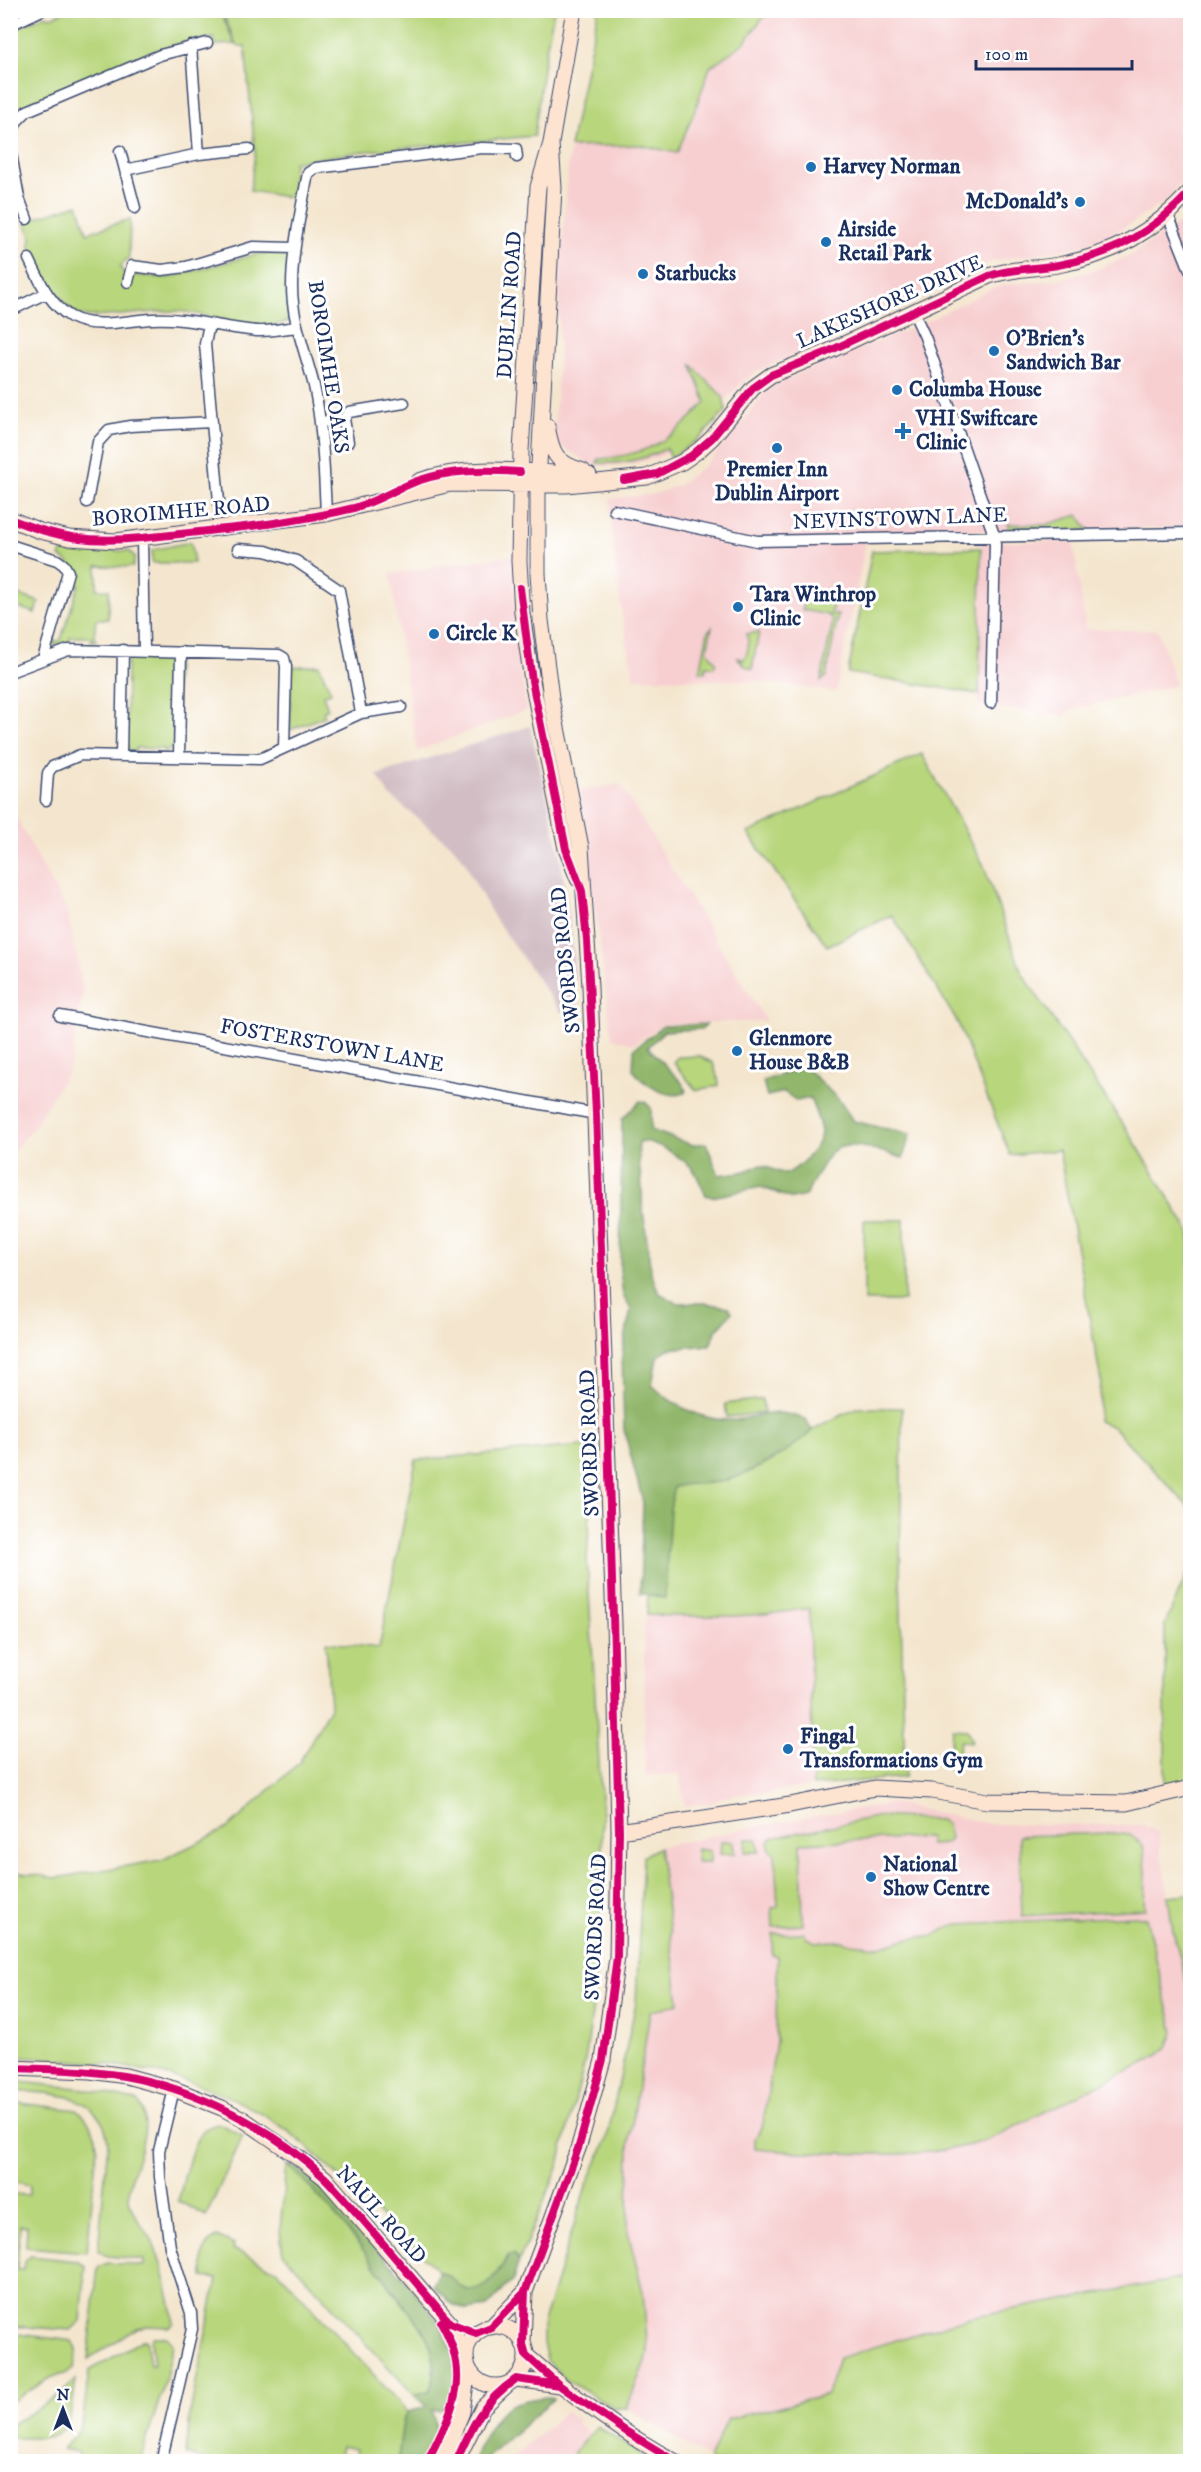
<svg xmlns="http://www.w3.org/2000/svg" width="1201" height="2472" font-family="'IM FELL DW Pica',serif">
<rect width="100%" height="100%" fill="#fff"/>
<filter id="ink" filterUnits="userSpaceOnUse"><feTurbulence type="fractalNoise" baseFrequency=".0167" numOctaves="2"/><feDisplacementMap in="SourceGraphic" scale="12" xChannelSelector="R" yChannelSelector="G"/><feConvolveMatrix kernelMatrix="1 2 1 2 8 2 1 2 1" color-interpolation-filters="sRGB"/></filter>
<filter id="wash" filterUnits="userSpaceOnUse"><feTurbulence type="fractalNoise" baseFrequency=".008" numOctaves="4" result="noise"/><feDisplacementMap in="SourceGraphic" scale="24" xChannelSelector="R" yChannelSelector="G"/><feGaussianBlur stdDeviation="1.35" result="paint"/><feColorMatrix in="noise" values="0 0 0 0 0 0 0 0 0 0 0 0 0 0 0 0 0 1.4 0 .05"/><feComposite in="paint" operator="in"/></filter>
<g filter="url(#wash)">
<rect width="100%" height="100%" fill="#f4e6ce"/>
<path fill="#f7cfd0" d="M768,11H1190V173L1165,202L1122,229L1079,247L997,260L968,270L846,332L757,371L739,386L679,448L654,459L629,464L607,466L591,464L557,444L554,432L559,351V275L570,147L632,146L677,152L692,124L703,84L711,66L745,44Z
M1190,215V528L868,532L836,692L758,681L634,678L623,621L614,557L610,499L655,494L679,485L703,467L735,432L766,391L784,379L915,327L993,288L1008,284L1057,280L1098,269L1131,255Z
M1073,541L1086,629L1158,630L1176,685L1067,711L1065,716L978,705L982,542Z
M513,555L516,628L520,671L527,710L417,751L390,574Z
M620,784L766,1021L663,1024L634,1044L612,1038L580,791Z
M10,806L67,911L83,990L70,1067L35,1125L15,1149L11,1152Z
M810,1608L813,1786L762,1794L752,1793L727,1796L713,1803L685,1806L679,1774L645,1776L644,1623L647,1615L703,1617L783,1613Z
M893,1803L990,1824L1143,1825L1158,1832L1173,1931L1190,1995V2277L970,2317L827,2395L728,2419L709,2459L627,2408L648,2353L643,2292L628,2232L629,2144L650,2012L679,2003L659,1847L743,1829Z
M566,2411L578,2420L576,2423L590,2434L574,2452V2461L508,2462Z"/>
<path fill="#d2bdc5" d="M530,726L560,853L572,935L577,1011L561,1012L495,919L470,874L466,863L453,847L389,795L377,775Z"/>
<path fill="#b8d67c" stroke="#6a826d" stroke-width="1.5" d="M67,10L220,11L235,44L215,45L214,38C151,44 91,77 33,102L21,108L11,120V31L46,15L51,17Z
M222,11H554L544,60L534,136L358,152L294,162L293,198L250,191L255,153L245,46H237Z
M598,11V10L768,11L744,43L710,67L693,115L677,153L640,145L570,147Z
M78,204L87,233L130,219L129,257L120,267L125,274L168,278L257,254L289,253L287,289L289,321C252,335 216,314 177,311C155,310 93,321 77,314C64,307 34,262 30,247C29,240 31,245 31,238C31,233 26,226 24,222Z
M691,364L723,397L726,411L701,437L671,458L666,449C642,460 623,464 597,463L599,459C649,455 673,439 706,402Z
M1078,515L1089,530L1009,532L1008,524L1045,525Z
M191,542L194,563H152V550Z
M981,548L979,694L848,673L872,551Z
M63,549L129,551L135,557L133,567L97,566V589L109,590L108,619H96L94,638L96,640L91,641V637H70L69,645L54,646V640L60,642L79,585L72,583C74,571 72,563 60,557Z
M11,592L39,602L35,613L11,605Z
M814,595L834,599L831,614L838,615L826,677L821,681L833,620L828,615L802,610L804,601Z
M712,627L707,650L716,663L714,667L706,666L705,672H700L708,631Z
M759,632L752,669L745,666L737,657L743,660C749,652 750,644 746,634Z
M134,656H147V660L166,661V657L170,658L176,663L174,747L164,753V749L136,748L135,752L130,751L126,744L127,662Z
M319,665L331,692L323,695L328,709L323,712L325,716L290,730L291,667Z
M922,754L983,864L1022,973L1133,1139L1190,1233V1508L1113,1427L1098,1421L1101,1381L1059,1150L1010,1155L958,1023L892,915L827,946L748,833Z
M700,1056L713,1063L719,1082L718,1086L696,1090L673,1062L678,1057Z
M864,1220H904V1301H864Z
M762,1399L764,1413L727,1417L725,1404Z
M857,1408H902L900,1572L905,1777L813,1786L809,1608C756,1618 702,1617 647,1615L653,1477L766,1456L823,1424Z
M594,1445L587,1560L602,1814V1898L593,2007L585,2061L558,2168L519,2261L515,2255H509C500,2269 483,2299 463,2288C453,2282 451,2274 439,2272C401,2235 363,2197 323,2162C311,2151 299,2138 285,2129C203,2071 108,2060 11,2057L10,1871L56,1878L162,1860L228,1828L299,1763L330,1707L326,1642L379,1648L416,1460Z
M1190,1567V1787L1165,1794V1625Z
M952,1729L967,1730L972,1742L960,1741L957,1768H948Z
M881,1816L941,1820L947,1825L950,1839L945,1844L930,1845L929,1837L801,1843L803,1925L773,1927L772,1908L778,1907L775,1853L770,1851L769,1842L772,1838Z
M1112,1833L1130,1835L1143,1845L1146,1870L1145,1909L1022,1916L1019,1836Z
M746,1839H757L759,1852H745Z
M721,1841H732L735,1854H720Z
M659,1847L679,2003L650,2012L629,2144L628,2232L643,2292L648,2353L627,2408H614L566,2380L547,2360L543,2343V2322L586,2187L607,2139L636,2003L643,1856Z
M697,1849L710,1851V1862H696Z
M1190,1894V1995L1173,1931L1168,1896Z
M1136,1916L1146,1918L1174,2032L1168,2047L1157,2056L988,2140C935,2156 893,2155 838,2153C810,2152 782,2152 755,2149V2139L763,2124L776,2042L777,1956L772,1955L773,1934L805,1933V1937L815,1942L842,1941L852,1944L879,1947L906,1939L935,1935L951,1926L959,1924Z
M11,2081L86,2089L138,2101C157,2133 130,2162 129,2194C128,2213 146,2227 153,2243C164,2268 170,2296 174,2323L169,2327L146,2326L137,2328L88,2359L98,2267L108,2263L144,2266V2260L108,2256L98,2251L108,2142C101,2090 51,2094 11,2091Z
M11,2102L76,2110L85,2117L92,2128L96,2137L97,2147L87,2252L26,2247L27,2226L20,2225L17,2270H23L24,2262L31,2256L76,2261L86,2266L81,2321L71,2330L11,2326V2194L29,2195L30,2185L11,2181Z
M220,2124L243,2136L206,2216L178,2201C183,2185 191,2143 202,2132C206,2127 214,2125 220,2124Z
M286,2165C324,2196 368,2255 397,2296C406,2308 418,2320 425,2334C434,2351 439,2374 429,2391L414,2395L283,2253L280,2230Z
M217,2237L234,2245L233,2249L277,2270L408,2412L403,2421L398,2460L354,2461L356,2449L341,2446L338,2461L300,2455L298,2461L213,2462L186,2455L190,2413L217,2279L203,2277C203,2259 199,2247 217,2237Z
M1190,2277V2461L712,2462L709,2459L728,2419L827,2395L839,2358L970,2317Z
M11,2333L72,2341L77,2348L74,2368L65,2374L52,2377L11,2402Z
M153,2337H167L173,2345L165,2382L140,2461H81L78,2452L62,2449L78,2431L83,2419L89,2371L144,2339H146L150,2365H154L151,2341Z
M76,2379C69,2436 68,2439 11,2438V2425L59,2396Z
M597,2426L651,2461H574V2452Z"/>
<path fill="#92b76c" stroke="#567365" stroke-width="1.5" d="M707,1024L701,1029L664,1031L648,1047L682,1083L686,1090L685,1093C666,1100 644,1084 633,1070L634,1049L663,1026Z
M805,1067L839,1100L853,1121L910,1134L903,1158C884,1153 852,1138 833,1151C825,1157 811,1186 805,1196L792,1199L761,1187L712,1197L706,1195C701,1187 698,1176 693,1169C684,1159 651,1137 639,1142C636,1162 644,1182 642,1202L651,1273L659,1293L677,1303H704L729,1307L732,1312L716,1331L710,1345L668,1349L657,1357L652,1385C674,1407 705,1422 736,1420C750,1418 764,1414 778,1413C787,1413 797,1417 806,1419L812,1431C792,1450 752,1474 724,1481C708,1485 690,1482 674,1487L670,1509L665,1598L640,1593L643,1502L624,1430L622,1354L631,1309L623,1296L620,1269L622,1119L640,1101L645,1102L651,1108V1130L692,1145L706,1143L719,1175L742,1172L761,1165L785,1174C798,1170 822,1145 821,1131C819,1120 814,1108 810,1098L797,1101L784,1092L767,1096L763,1081Z
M286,2165L297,2168L322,2190L406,2280L442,2327L455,2359V2384L449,2409L432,2410L438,2435L427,2461L398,2460L403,2421L408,2412L427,2407L414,2395L429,2391C439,2374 434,2351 425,2334C418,2320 406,2308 397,2296C368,2255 324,2196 286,2165Z
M509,2255H515L519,2261L513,2280L487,2307L467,2310L450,2303L433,2285L439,2272C451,2274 453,2282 463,2288C483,2299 500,2269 509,2255Z
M547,2397L553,2399L483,2461H475C474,2453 479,2447 483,2439C501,2405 509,2402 547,2397Z"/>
</g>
<g filter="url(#ink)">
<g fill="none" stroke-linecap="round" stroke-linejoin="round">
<g stroke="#3c4a6f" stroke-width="13">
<path id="street" d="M10,25L42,10
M191,46L199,154
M10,137L17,121L27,111L160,55L207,43
M10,148L19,198L27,219
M120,151L135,208
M125,170L199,154L249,149
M1168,215L1190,270
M29,259C40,281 49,304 71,317C95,330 127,320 152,319C188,317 221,328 257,331C270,332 284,328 297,327
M128,282L132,266L162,270L186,267L253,247L294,248
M10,311L46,293
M913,311L925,337L994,535L995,545L991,703
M209,324L205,344L220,513
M344,419L348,442
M321,422L344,419L349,412L404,403
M87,502L98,442L109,430L130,426L212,422
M614,510L757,541L1190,533
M326,514C324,471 323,428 314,386C306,353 292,321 292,287C292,249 301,211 308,173L316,168L482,148L516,149L517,157
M142,538L144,650
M10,545L57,560L64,565L68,572L43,659
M238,549L266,551L296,561L339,590L361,713
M10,672L68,650L279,655L284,658L286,666L284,748
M121,756L123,650
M179,757L181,652
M46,800L48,773L52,767L80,755L260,759L361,713L401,707
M60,1016L596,1114
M161,2462L192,2329L191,2313L170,2247L160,2177L159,2151L174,2089"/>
</g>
<g stroke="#3c4a6f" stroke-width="17">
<path id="secondary" d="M574,10L551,143L538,187L521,451L519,561L522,613L532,681L566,849L578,879
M547,426C552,453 555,463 583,471
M419,481C472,462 533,473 589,475
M10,519L40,531L69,538L116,541L326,514L450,484L566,485L647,477L682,462L699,450L712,438L753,388L771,375L823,354L989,276C1012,268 1035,269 1058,265C1113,255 1153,232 1190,192
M619,1831L790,1805L875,1788L932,1791L987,1801L1126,1803L1190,1788
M10,2068L90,2071L126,2076L174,2089L222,2108L243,2119L298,2157L325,2178L450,2323L465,2357
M466 2356a30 30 0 1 1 60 0a30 30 0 1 1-60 0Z
M491,2327L525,2292
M523,2344L525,2292L579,2146L603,2060L617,1957L619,1831L614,1623L590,987L581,847L551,698L541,620L538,573V484L554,188L551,143
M526,2355C571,2395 622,2433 676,2462
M516,2379L559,2385
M441,2462L462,2412L468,2368
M456,2462L483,2407L507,2385"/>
</g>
<use href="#street" stroke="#fff" stroke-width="10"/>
<use href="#secondary" stroke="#fde4d1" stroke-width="15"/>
<g stroke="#fff" stroke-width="11">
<path id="cycleway" d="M624,480L657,474L691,456L712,438L753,388L771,375L823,354L989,276C1012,268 1035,269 1058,265C1113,255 1153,232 1190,192
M10,519C57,538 92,543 142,538C212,530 285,525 354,508C376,502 396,489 417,481C451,469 485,470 520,472
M520,588L532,681L566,849L582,891L587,940L596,1114L608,1437L619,1831L617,1957L603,2060L579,2146L525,2292L523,2344L526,2355L559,2385L627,2432L676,2462
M10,2068C49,2069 87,2070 124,2076C196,2089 273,2128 325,2178C338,2191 350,2206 362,2219C392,2254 421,2288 450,2323L476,2333L491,2327L525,2292
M427,2462C452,2410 473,2378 441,2322L447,2319
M456,2462C472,2426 482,2402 516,2379L559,2385"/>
</g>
<use href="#cycleway" stroke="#d6006c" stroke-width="8"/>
</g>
</g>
<g fill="#1f6fb2" stroke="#fff" stroke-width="2">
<circle cx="811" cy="167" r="6"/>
<circle cx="1080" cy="202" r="6"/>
<circle cx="826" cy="242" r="6"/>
<circle cx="643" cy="274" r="6"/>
<circle cx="994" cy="351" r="6"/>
<circle cx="897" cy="390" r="6"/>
<path d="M900 422h6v6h6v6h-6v6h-6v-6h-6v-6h6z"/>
<circle cx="777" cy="448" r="6"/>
<circle cx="738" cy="607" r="6"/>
<circle cx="434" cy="634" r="6"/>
<circle cx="737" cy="1051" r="6"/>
<circle cx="788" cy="1749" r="6"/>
<circle cx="871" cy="1877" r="6"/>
</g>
<g text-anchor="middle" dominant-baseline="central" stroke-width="6" stroke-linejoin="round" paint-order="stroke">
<g font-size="21" font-weight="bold" fill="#1b2f5e" stroke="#fff" text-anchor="start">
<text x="823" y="167">Harvey Norman</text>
<text x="1068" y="202" text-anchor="end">McDonald's</text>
<text x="838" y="230">Airside<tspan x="838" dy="24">Retail Park</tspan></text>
<text x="655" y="274">Starbucks</text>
<text x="1006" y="339">O'Brien's<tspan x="1006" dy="24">Sandwich Bar</tspan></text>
<text x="909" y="390">Columba House</text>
<text x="916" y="419">VHI Swiftcare<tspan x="916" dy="24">Clinic</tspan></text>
<text x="777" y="470" text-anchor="middle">Premier Inn<tspan x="777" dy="24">Dublin Airport</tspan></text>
<text x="750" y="595">Tara Winthrop<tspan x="750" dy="24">Clinic</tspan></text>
<text x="446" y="634">Circle K</text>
<text x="749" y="1039">Glenmore<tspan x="749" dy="24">House B&amp;B</tspan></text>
<text x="800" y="1737">Fingal<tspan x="800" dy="24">Transformations Gym</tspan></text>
<text x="883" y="1865">National<tspan x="883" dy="24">Show Centre</tspan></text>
</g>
<g font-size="21" fill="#1b2f5e" stroke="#fff">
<text transform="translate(890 302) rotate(-24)">LAKESHORE DRIVE</text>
<text transform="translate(510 305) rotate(-86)">DUBLIN ROAD</text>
<text transform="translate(328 367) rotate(81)">BOROIMHE OAKS</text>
<text transform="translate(181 512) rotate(-5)">BOROIMHE ROAD</text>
<text transform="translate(900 519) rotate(-2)">NEVINSTOWN LANE</text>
<text transform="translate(566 960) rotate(-96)">SWORDS ROAD</text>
<text transform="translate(332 1046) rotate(10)">FOSTERSTOWN LANE</text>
<text transform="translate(590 1443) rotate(-92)">SWORDS ROAD</text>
<text transform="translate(596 1927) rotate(-87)">SWORDS ROAD</text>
<text transform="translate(381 2215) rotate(48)">NAUL ROAD</text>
</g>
</g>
<rect width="1201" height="2472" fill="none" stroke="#fff" stroke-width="36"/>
<g transform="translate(63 2409)" stroke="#ffffff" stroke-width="4.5" paint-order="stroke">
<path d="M0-4.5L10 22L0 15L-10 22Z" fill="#1b2f5e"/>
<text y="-9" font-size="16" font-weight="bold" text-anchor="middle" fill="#1b2f5e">N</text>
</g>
<path d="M976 60v9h156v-9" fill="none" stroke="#1b2f5e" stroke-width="3"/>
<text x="985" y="60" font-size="18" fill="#1b2f5e" stroke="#ffffff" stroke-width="4.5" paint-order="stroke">100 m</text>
</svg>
